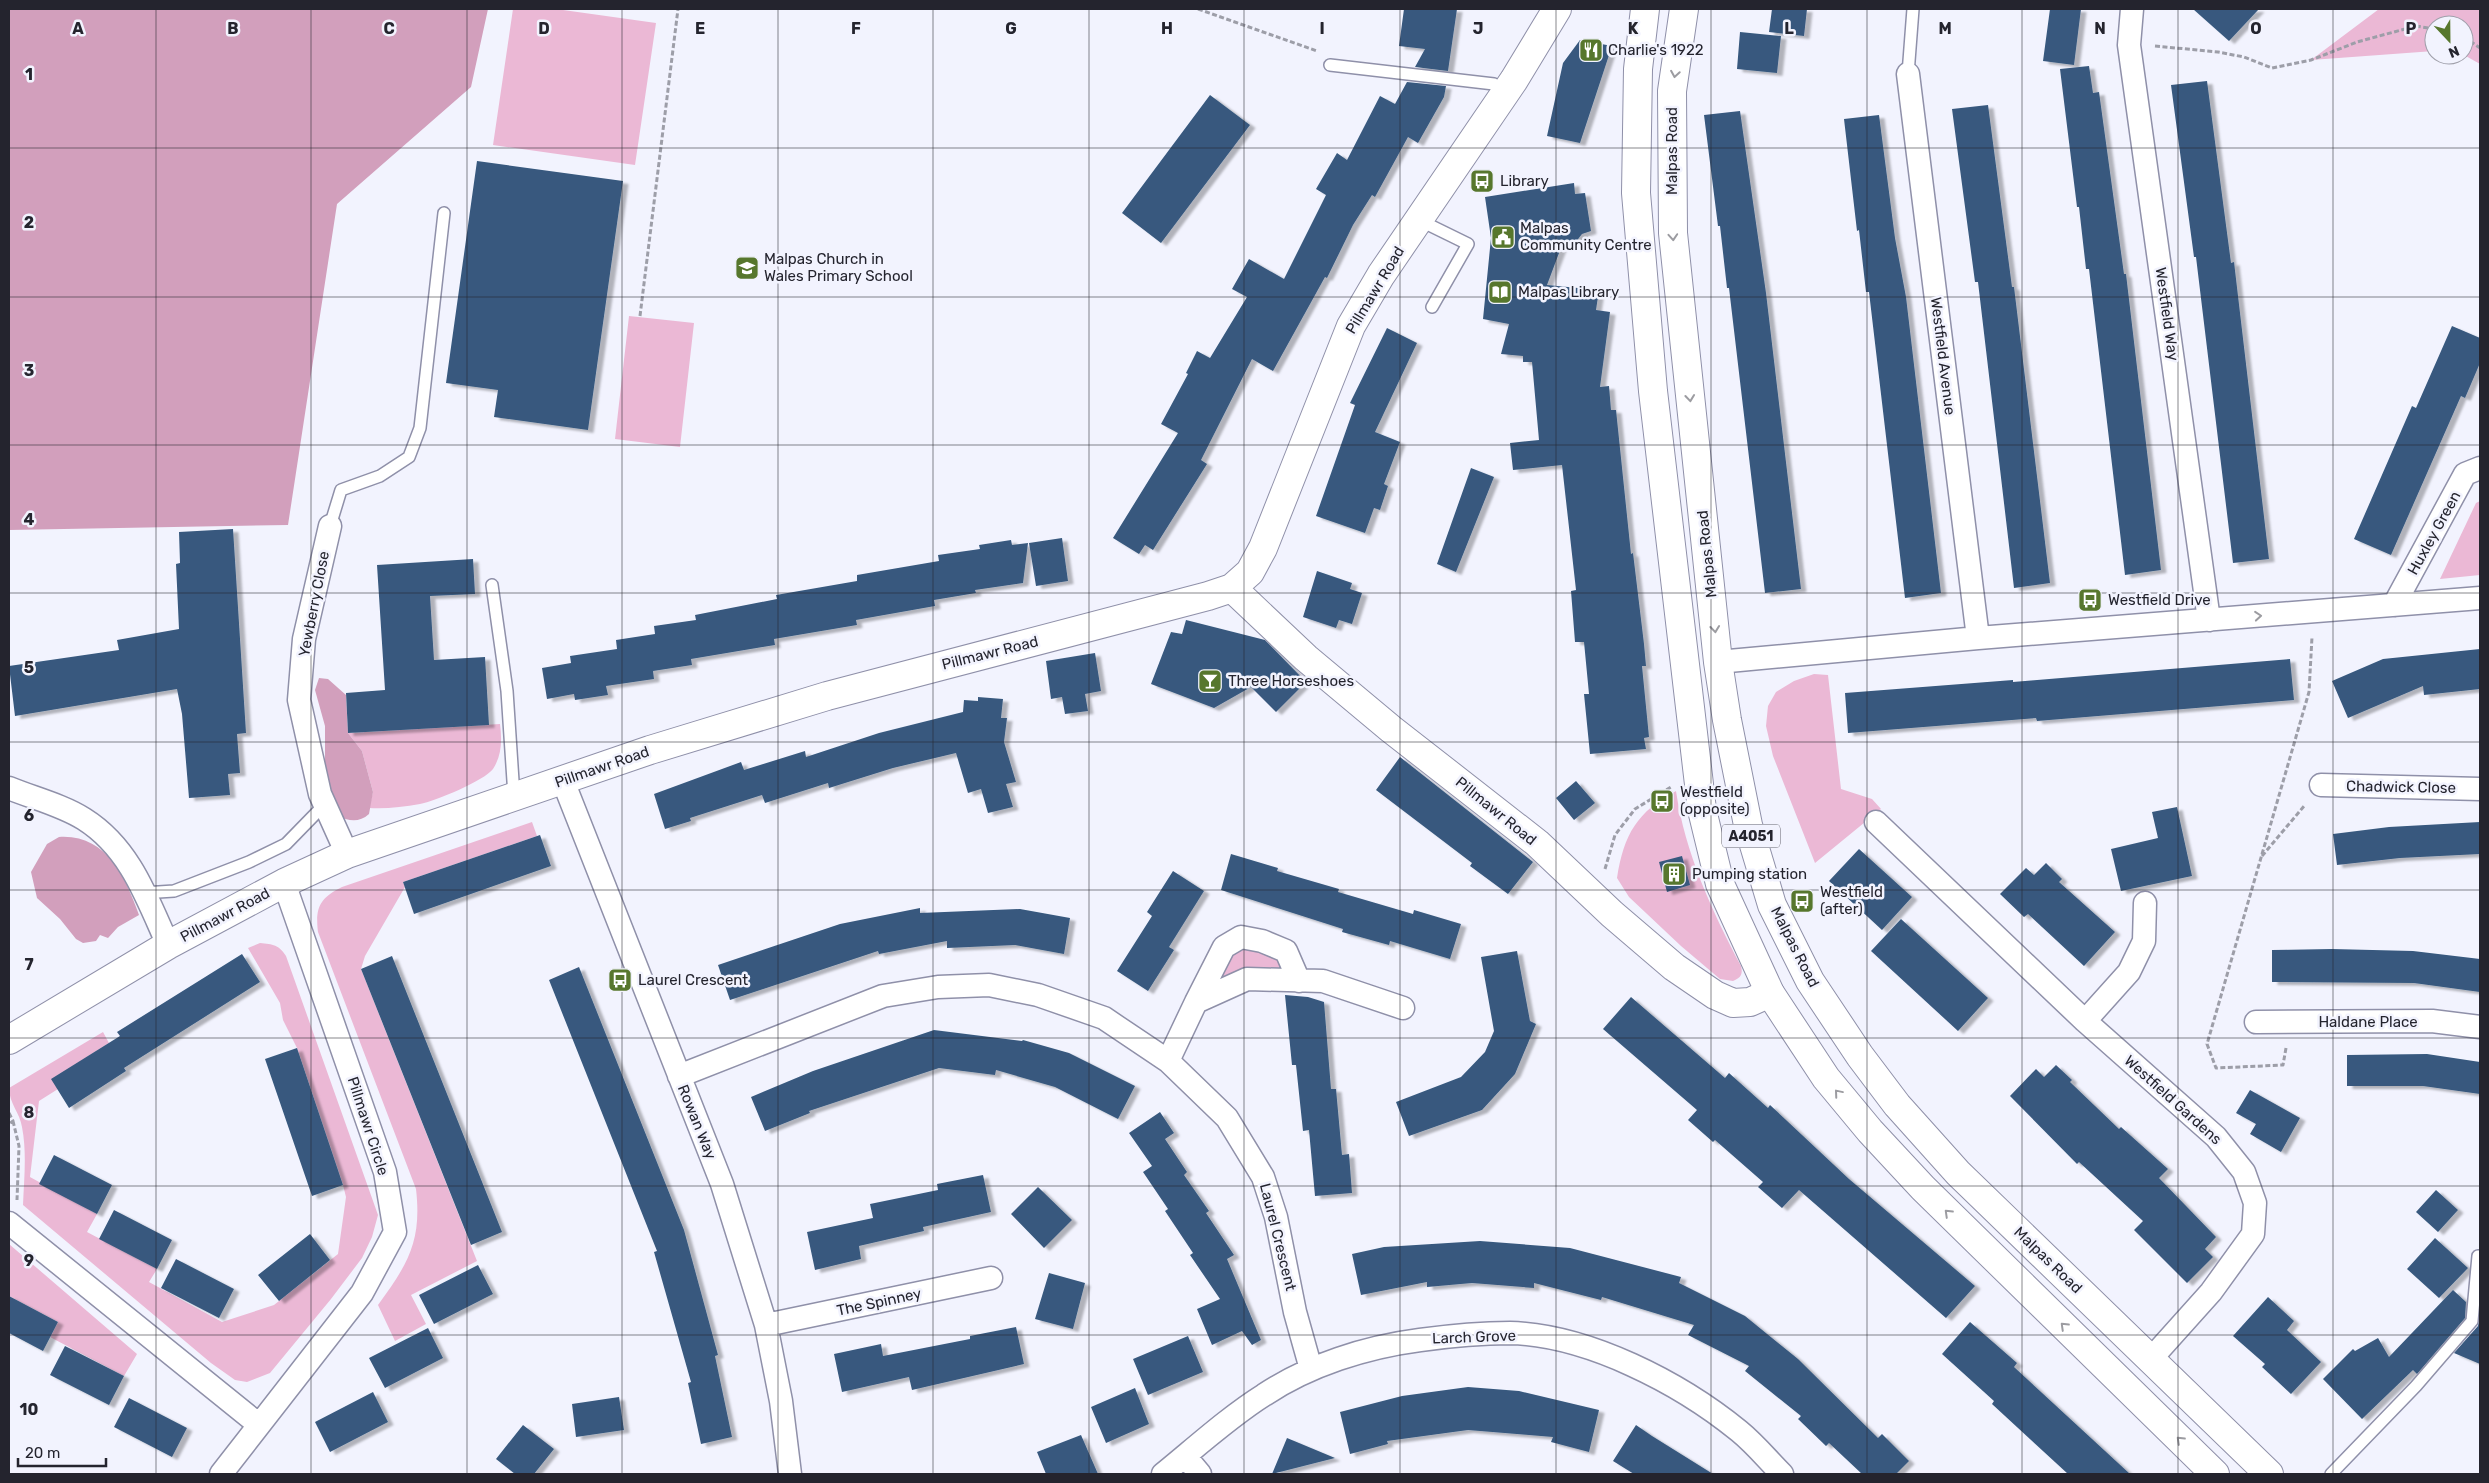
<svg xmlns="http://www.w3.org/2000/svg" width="2489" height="1483" font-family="Rubik,sans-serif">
<defs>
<filter id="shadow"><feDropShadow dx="5.5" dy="3" stdDeviation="1" flood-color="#0004"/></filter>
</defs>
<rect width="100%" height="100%" fill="#f2f3fe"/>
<path fill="#ebb8d5" d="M513,9H556L656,23L635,165L493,145Z
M2379,9H2480V64L2464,55V25H2434V51L2311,60Z
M629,316L694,323L680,447L615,439Z
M2480,501V575L2440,579L2476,503Z
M1814,674L1828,675L1841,789L1872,799L1881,809L1815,863L1773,756L1766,726L1768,706L1776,692L1794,681Z
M500,724C502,740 502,755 493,769C484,781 435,801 420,804C403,807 386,809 369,808L373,792L362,751L348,733Z
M1676,791C1685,853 1712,911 1741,966C1743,974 1741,978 1733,981L1720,979L1681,946L1629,897L1617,878C1624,834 1637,812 1676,791Z
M532,822L537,836L403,882L405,887L365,956L361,969L477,1261L411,1295L426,1324L395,1341L378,1305C408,1264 422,1241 416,1189L318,932C315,907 320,898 342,887Z
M260,943C273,944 279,945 286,956L378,1215L372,1237L362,1258L331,1299L270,1373L247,1382L235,1380L211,1363L23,1205C24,1179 27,1153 22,1127C20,1113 9,1103 9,1088L103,1032L109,1043L52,1079L58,1089L39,1101L30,1177L97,1214L87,1232L157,1269L149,1282L222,1322L274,1305L338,1254L346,1197L343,1185L297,1048L283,1020L280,1003L248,948Z
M1239,948L1271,951L1287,970L1216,985L1230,956Z
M9,1244L137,1354L124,1376L50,1337L58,1322L9,1296Z"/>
<path fill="#d29fbc" d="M9,9H488L471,87L337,204L288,525L9,530Z
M319,678L328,679L346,695L348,733L362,751L373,792L369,814C359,823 349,821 337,816L325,778V726L315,690Z
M59,837C106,834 125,876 139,915L118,927L108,938L100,935L96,941L83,943L76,939L60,919L37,898L31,872L47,844Z"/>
<path fill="#37597e" filter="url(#shadow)" d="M1404,9H1457L1448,71L1415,67L1425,49L1399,46Z
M1772,9H1807L1804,36L1769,32Z
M2050,9H2081L2074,65L2043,61Z
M2193,9H2259L2229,41Z
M1740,32L1781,36L1777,73L1737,69Z
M1580,40L1612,46L1580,143L1547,136L1563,63Z
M2089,66L2093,93L2099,92L2124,274H2126L2161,570L2125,575L2089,269H2086L2079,207H2077L2060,69Z
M2207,81L2231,263L2234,262L2269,559L2233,563L2196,257H2194L2171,85Z
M1407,82L1446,86L1444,97L1418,143L1408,137L1375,197L1372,195L1353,225L1327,278L1325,277L1273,371L1252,359L1201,460L1207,464L1153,550L1145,545L1139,554L1113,538L1178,433L1161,424L1188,374L1186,373L1197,351L1210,358L1247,297L1232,289L1249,259L1284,279L1326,195L1316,189L1337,153L1347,160L1380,96L1395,104Z
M1210,95L1250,125L1161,243L1122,213Z
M1988,105L2012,287H2014L2050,583L2014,588L1978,282H1975L1952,109Z
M1740,111L1766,293L1801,589L1765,593L1729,288H1727L1720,226H1718L1704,115Z
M1879,115L1895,238L1906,297L1941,593L1905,598L1869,292H1866L1859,230L1857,231L1844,119Z
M477,161L623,181L588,430L494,417L498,390L446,383Z
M1574,183L1575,194L1585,193L1591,231L1582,234L1575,243L1562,245L1547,285L1599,290L1596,310L1610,312L1600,387L1609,386L1611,410H1616L1631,554L1633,553L1644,644L1646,666H1642L1649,737L1644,738L1646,749L1590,754L1584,694H1589L1584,642H1575L1571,591L1576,590L1562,465L1513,470L1510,443L1539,440L1532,362H1523V356L1501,354L1509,324L1483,319L1491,238L1485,197Z
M2452,326L2480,338V363L2465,398L2461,396L2391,555L2354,539L2412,406L2416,408Z
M1387,328L1417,343L1375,432L1400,442L1384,484L1388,486L1380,510L1374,508L1365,533L1316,516L1355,405L1350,403Z
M1471,468L1494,477L1456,572L1437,564Z
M233,529L246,733L237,734L240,773L228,774L230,795L189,798L182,714L177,689L15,716L9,666L119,650L117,640L179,629L176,564L180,563L179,532Z
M1062,538L1068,581L1036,586L1029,543Z
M1011,540L1012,545L1028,543L1023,583L975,590L976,593L934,600L935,606L856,620L857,625L774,639L775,645L691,659L692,665L653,671L654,679L606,686L608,695L575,700L574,694L547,699L542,668L571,663L570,656L617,649L616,640L655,634L654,626L696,620L695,615L777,599L776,595L857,581V575L939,561L938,555L980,549L979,545Z
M473,559L475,594L430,596L434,660L485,657L489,725L348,733L346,693L385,690L377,565Z
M1317,571L1352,583L1350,589L1362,593L1352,624L1339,620L1336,628L1303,617Z
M1186,620L1265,640L1306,682L1276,712L1251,687L1214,708L1151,684L1171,632L1182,634Z
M2480,649V689L2424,695L2423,686L2348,718L2332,681L2383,659Z
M1095,653L1101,691L1085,694L1088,711L1065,714L1062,697L1051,699L1046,661Z
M2290,659L2294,700L2037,721L2036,718L1848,733L1845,693L2013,680V682Z
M978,697L1003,699L1001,718H1007L1004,742L1016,782L1006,784L1013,807L988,813L981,789L968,793L956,753L893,768L829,788L828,783L765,803L762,795L690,818L691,821L665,829L654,794L741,762L744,770L805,751L806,757L879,733L963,712L964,700L978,701Z
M1400,757L1533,862L1508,894L1470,866L1472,863L1376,790Z
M1576,781L1595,803L1574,820L1556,798Z
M2177,807L2192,876L2121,891L2111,849L2158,838L2152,812Z
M2480,822V854L2400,858L2337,865L2333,834L2389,827Z
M540,835L551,866L414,914L403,882Z
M1859,849L1912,897L1882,930L1829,881Z
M1231,854L1278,868L1277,871L1339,889L1338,892L1413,914L1414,910L1461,924L1450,959L1390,941L1389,945L1342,932L1343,929L1221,890Z
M1682,856L1690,885L1667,892L1659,862Z
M2046,863L2062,879L2059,882L2115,932L2084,966L2028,914L2024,917L2000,894L2026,868L2034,875Z
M1173,871L1204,891L1169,947L1174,950L1148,991L1117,971L1152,916L1147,912Z
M920,908V913L1020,909L1070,918L1064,954L1015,945L947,948V941L879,954L878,951L730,1000L718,965L840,924Z
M1901,919L1988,998L1958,1031L1871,951Z
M2332,949L2413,951L2480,959V992L2414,983L2272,982V950Z
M1517,951L1530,1021L1536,1024L1515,1074L1482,1110L1409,1136L1396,1102L1461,1077L1485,1052L1494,1031L1481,957Z
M242,954L260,982L124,1068L126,1071L69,1108L51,1079L120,1036L117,1032Z
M392,956L502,1232L471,1245L361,969Z
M579,967L684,1230L718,1355L715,1356L732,1437L701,1444L688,1383L691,1382L654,1252L657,1251L549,980Z
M1285,995L1308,997L1324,1002L1331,1089H1336L1342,1155L1349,1154L1352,1193L1315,1196L1309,1130L1303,1131L1296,1065H1292Z
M1631,997L1725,1078L1729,1073L1768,1108L1770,1105L1849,1179L1975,1286L1946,1318L1799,1190L1782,1208L1758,1187L1763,1182L1715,1140L1713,1142L1688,1120L1697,1110L1603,1029Z
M934,1030L1022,1041L1023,1040L1069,1053L1135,1086L1118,1119L1055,1087L996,1070L995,1075L939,1068L809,1111L810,1113L765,1131L751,1097L813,1071Z
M297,1048L343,1185L312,1196L265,1059Z
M2427,1054L2480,1062V1094L2423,1086H2347V1055Z
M2056,1065L2072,1080L2070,1082L2119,1129L2121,1127L2168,1169L2159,1178L2216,1237L2205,1249L2213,1257L2187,1283L2134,1230L2143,1221L2079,1162L2077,1164L2010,1096L2036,1069L2044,1077Z
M2250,1090L2300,1118L2281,1152L2250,1134L2256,1124L2236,1113Z
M1160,1112L1174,1133L1165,1139L1187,1172L1184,1175L1209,1211L1206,1213L1234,1255L1227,1259L1261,1340L1252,1345L1242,1331L1212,1345L1197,1309L1220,1299L1190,1255L1193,1253L1165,1211L1168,1209L1143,1172L1152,1166L1129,1133Z
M54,1155L112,1185L97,1214L39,1184Z
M983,1175L991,1212L923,1227L924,1231L859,1246L861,1259L815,1270L807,1232L873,1218L870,1204L938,1190L937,1184Z
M1038,1187L1072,1220L1044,1248L1011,1214Z
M2436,1190L2458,1210L2438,1232L2416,1212Z
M114,1210L172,1240L157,1269L99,1239Z
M310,1234L330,1260L279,1301L258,1275Z
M2435,1238L2468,1268L2439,1298L2407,1269Z
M1480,1241L1570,1248L1681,1277L1679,1283L1745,1316L1798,1359L1878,1438L1882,1434L1909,1461L1896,1474H1862L1829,1443L1826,1446L1798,1419L1801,1416L1745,1371L1749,1366L1688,1335L1694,1325L1602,1297L1601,1300L1534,1283V1288L1472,1283L1427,1287V1282L1361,1295L1352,1254L1384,1247Z
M176,1259L234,1289L219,1318L161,1288Z
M478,1265L493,1294L434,1324L419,1295Z
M1049,1273L1085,1283L1073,1329L1035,1319Z
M2453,1290L2466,1302L2465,1318L2417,1374L2413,1370L2362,1419L2323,1379L2353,1349L2355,1351L2378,1338L2389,1357Z
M9,1296L58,1322L43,1351L9,1333Z
M2268,1297L2294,1321L2287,1330L2321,1362L2291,1394L2262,1367L2265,1364L2233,1336Z
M2480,1314V1364L2454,1353L2478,1326Z
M1970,1322L2017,1363L2014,1367L2130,1474H2068L1992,1404L1994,1401L1942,1354Z
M1016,1327L1024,1364L912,1390L909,1377L842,1392L834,1354L881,1344L883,1356L970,1339V1336Z
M428,1328L443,1358L385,1388L369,1358Z
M1188,1336L1203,1372L1148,1395L1133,1359Z
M65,1346L124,1376L109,1405L50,1375Z
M1468,1387L1519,1391L1599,1410L1589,1452L1551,1442L1553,1437L1468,1430L1387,1441L1388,1444L1350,1454L1340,1412L1402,1396Z
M1135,1388L1149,1424L1106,1443L1091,1407Z
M373,1392L388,1422L330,1452L315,1422Z
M619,1397L624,1430L576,1437L572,1404Z
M129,1398L187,1428L172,1457L114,1427Z
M523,1425L554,1449L534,1474H515L496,1459Z
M1636,1425L1652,1436L1713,1474H1634L1613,1461Z
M1081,1435L1098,1474H1046L1037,1452Z
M1287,1438L1335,1458L1272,1474Z"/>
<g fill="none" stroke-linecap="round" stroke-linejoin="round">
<g stroke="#8f90a9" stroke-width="14">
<path id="lane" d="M1330,65L1494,84L1506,92
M1908,74L1913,9
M1419,220L1468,244L1432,307
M330,526L341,490L380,476L409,457L420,428L444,213
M492,585L507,691L514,796
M143,893L174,891L249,862L286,844L325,804
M2331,1474L2416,1386L2472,1321L2478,1256"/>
</g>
<g stroke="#8f90a9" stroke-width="25">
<path id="street" d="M2132,9L2129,45L2209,620
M1908,74L1978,638
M330,526L304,639L299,700L320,794L347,854
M2394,605L2465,474L2480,468
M1718,662L1978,638L2480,598
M563,781L722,1184L766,1325L781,1401L790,1474
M2321,785L2480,789
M9,788C33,798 62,805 84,819C130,848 147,898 168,945
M1876,822L2085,1021L2216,1137L2244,1172L2255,1203L2253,1234L2211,1292L2150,1360
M1196,1002L1224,947L1241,937L1262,941L1286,951L1299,981
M2085,1021L2129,972L2144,941L2145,903
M2256,1022L2432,1021L2480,1027
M1168,1061L1196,1002L1247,979L1323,981L1403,1008
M679,1076L883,996L938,987L989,985L1038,995L1104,1018L1168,1061L1227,1118L1263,1177L1276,1217L1295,1312L1311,1369
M9,1223L258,1424
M766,1325L991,1278
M1185,1456L1200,1474
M221,1474L362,1293L395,1232L385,1172L284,883
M1163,1474C1195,1448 1229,1417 1264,1395C1309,1365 1366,1347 1420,1340C1449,1336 1480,1333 1510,1333C1588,1335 1680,1383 1739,1431C1755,1444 1768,1460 1782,1474"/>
</g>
<g stroke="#8f90a9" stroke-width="30">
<path id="secondary" d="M1232,588L1306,658L1391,729L1537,843L1612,914L1674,967L1715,995L1733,1003L1750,1002L1770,993
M9,1040L168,945L284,883L347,854L650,750L827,696L1208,596L1232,588L1250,572L1263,548L1351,326L1381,275L1514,80L1557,9"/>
</g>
<g stroke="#8f90a9" stroke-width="30">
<path id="primary" d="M1645,9L1638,69L1636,193L1653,391L1702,810L1720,884L1770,993L1826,1078L1870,1131L1923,1188L2215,1474
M1684,9L1672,91L1673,233L1718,662L1727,720L1748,825L1772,905L1810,981L1860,1056L1897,1105L1958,1173L2269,1474"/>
</g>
<path stroke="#9d9ea8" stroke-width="3" stroke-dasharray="5 2.5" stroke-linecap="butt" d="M1198,9L1317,51
M2464,37L2480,48
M2155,46L2218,52L2244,57L2272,68L2311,60L2357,42L2416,26L2434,29
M640,316L678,9
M2262,856L2305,805
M1605,869L1615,835L1635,809L1671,787
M2286,1048L2283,1065L2216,1068L2207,1044L2309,692L2312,637
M9,1113L13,1121L9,1124
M13,1121L19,1146L17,1200"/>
<use href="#lane" stroke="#fff" stroke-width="11"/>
<use href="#street" stroke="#fff" stroke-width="22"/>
<use href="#secondary" stroke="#fff" stroke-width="28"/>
<use href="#primary" stroke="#fff" stroke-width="28"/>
</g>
<defs><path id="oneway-chevron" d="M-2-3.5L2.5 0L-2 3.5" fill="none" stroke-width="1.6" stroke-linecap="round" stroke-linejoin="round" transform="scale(1.25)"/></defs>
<g stroke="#9c9ca1">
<use href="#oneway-chevron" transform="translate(1675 74) rotate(99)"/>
<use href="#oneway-chevron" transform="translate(1673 237) rotate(86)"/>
<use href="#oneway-chevron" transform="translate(1690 398) rotate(84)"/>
<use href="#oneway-chevron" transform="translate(2258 616) rotate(-5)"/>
<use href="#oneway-chevron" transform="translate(1715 629) rotate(84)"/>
<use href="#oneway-chevron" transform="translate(1838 1093) rotate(-130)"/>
<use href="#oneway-chevron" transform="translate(1948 1213) rotate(-136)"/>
<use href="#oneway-chevron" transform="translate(2064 1326) rotate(-136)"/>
<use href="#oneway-chevron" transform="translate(2180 1440) rotate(-136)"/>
</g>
<path fill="none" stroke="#24242e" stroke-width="1" stroke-opacity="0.55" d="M156,9V1474M311,9V1474M467,9V1474M622,9V1474M778,9V1474M933,9V1474M1089,9V1474M1244,9V1474M1400,9V1474M1556,9V1474M1711,9V1474M1867,9V1474M2022,9V1474M2178,9V1474M2333,9V1474M9,148H2480M9,297H2480M9,445H2480M9,593H2480M9,742H2480M9,890H2480M9,1038H2480M9,1186H2480M9,1335H2480"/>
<defs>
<g id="restaurant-square" transform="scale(1.25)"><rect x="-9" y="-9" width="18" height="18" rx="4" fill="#57772d" stroke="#f2f3fe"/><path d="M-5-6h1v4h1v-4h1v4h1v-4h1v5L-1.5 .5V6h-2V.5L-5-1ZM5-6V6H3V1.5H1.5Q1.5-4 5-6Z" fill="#fff"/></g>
<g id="bus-square" transform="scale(1.25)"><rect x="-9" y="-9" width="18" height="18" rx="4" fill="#57772d" stroke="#f2f3fe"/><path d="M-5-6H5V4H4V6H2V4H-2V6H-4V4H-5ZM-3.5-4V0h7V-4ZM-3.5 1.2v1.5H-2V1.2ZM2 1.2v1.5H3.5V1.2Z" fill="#fff"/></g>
<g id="civic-square" transform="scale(1.25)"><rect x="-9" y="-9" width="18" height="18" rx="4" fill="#57772d" stroke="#f2f3fe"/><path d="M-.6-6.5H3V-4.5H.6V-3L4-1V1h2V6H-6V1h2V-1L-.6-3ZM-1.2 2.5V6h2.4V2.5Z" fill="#fff"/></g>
<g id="school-square" transform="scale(1.25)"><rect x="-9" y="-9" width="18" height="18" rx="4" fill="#57772d" stroke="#f2f3fe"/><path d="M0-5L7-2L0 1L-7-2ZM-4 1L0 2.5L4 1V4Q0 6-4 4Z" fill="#fff"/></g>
<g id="library-square" transform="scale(1.25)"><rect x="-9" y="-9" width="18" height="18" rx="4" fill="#57772d" stroke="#f2f3fe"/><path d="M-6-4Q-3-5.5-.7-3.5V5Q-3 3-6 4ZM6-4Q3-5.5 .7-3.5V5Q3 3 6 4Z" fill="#fff"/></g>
<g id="bar-square" transform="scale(1.25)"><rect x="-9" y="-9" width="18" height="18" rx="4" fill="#57772d" stroke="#f2f3fe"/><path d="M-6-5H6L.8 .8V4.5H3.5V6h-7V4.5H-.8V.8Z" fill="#fff"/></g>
<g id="building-square" transform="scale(1.25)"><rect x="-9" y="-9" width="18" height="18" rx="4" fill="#57772d" stroke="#f2f3fe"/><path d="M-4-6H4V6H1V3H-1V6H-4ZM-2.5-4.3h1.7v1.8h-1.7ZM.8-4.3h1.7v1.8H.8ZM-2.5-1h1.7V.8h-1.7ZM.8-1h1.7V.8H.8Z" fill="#fff"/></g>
</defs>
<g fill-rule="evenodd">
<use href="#restaurant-square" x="1591" y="50"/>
<use href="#bus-square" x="1482" y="181"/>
<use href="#civic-square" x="1503" y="237"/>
<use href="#school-square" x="747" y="268"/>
<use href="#library-square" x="1500" y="292"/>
<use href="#bus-square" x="2090" y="600"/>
<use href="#bar-square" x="1210" y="681"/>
<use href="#bus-square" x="1662" y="801"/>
<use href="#building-square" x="1674" y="874"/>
<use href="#bus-square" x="1802" y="901"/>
<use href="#bus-square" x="620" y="980"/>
</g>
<g text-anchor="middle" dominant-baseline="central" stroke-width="5" stroke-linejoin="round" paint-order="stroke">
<rect fill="#f2f3fe" stroke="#62626c" stroke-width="1" x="1722" y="824.5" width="58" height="23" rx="4"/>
<g font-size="14" font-weight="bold" fill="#24242e">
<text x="1751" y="836">A4051</text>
</g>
<g font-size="15" fill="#24242e" stroke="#f2f3fe" text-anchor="start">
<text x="1608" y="50">Charlie's 1922</text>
<text x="1500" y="181">Library</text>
<text x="1520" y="228">Malpas<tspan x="1520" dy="17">Community Centre</tspan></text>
<text x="764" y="259">Malpas Church in<tspan x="764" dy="17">Wales Primary School</tspan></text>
<text x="1518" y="292">Malpas Library</text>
<text x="2108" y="600">Westfield Drive</text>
<text x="1228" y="681">Three Horseshoes</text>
<text x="1680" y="792">Westfield<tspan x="1680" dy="17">(opposite)</tspan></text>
<text x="1692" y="874">Pumping station</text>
<text x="1820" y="892">Westfield<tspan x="1820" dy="17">(after)</tspan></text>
<text x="638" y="980">Laurel Crescent</text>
</g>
<g font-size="15" fill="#24242e" stroke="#f2f3fe">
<text transform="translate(1672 151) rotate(-90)">Malpas Road</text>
<text transform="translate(1375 290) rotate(-59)">Pillmawr Road</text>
<text transform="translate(2167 314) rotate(82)">Westfield Way</text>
<text transform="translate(1943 356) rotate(83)">Westfield Avenue</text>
<text transform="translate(2434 533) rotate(-61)">Huxley Green</text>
<text transform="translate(1707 554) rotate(-96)">Malpas Road</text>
<text transform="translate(314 604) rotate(-79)">Yewberry Close</text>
<text transform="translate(990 653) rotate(-14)">Pillmawr Road</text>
<text transform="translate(602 767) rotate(-19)">Pillmawr Road</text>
<text transform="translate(2401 787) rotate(1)">Chadwick Close</text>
<text transform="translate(1496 811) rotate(39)">Pillmawr Road</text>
<text transform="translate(225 915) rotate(-28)">Pillmawr Road</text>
<text transform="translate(1795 947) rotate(63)">Malpas Road</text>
<text x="2368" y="1022">Haldane Place</text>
<text transform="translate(2173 1100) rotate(42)">Westfield Gardens</text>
<text transform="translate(697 1122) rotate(68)">Rowan Way</text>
<text transform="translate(368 1126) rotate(72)">Pillmawr Circle</text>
<text transform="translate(1278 1237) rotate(76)">Laurel Crescent</text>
<text transform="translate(2048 1260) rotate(44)">Malpas Road</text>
<text transform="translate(879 1302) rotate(-12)">The Spinney</text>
<text transform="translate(1474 1337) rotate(-2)">Larch Grove</text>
</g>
</g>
<g font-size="16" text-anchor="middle" font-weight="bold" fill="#24242e" stroke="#f2f3fe" stroke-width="5" stroke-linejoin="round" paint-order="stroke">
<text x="78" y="34">A</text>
<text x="233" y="34">B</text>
<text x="389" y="34">C</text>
<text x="544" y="34">D</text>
<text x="700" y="34">E</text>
<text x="856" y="34">F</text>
<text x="1011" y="34">G</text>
<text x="1167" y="34">H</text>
<text x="1322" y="34">I</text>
<text x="1478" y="34">J</text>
<text x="1633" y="34">K</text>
<text x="1789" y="34">L</text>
<text x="1945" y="34">M</text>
<text x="2100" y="34">N</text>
<text x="2256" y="34">O</text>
<text x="2411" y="34">P</text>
<text x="29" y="80">1</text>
<text x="29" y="228">2</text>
<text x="29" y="376">3</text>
<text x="29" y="525">4</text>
<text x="29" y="673">5</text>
<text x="29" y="821">6</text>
<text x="29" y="970">7</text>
<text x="29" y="1118">8</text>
<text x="29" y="1266">9</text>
<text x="29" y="1415">10</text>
</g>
<rect width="2489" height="1483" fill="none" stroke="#24242e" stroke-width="20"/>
<g transform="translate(2449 40) rotate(158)"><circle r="24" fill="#f2f3fe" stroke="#a0a0ab"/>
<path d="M0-4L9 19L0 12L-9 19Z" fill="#57772d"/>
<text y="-8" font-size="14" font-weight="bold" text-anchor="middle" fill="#24242e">N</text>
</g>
<path d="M18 1458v8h88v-8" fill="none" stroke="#24242e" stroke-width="2.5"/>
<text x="25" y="1458" font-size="15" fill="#24242e" stroke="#f2f3fe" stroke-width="4" paint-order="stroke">20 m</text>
</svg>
